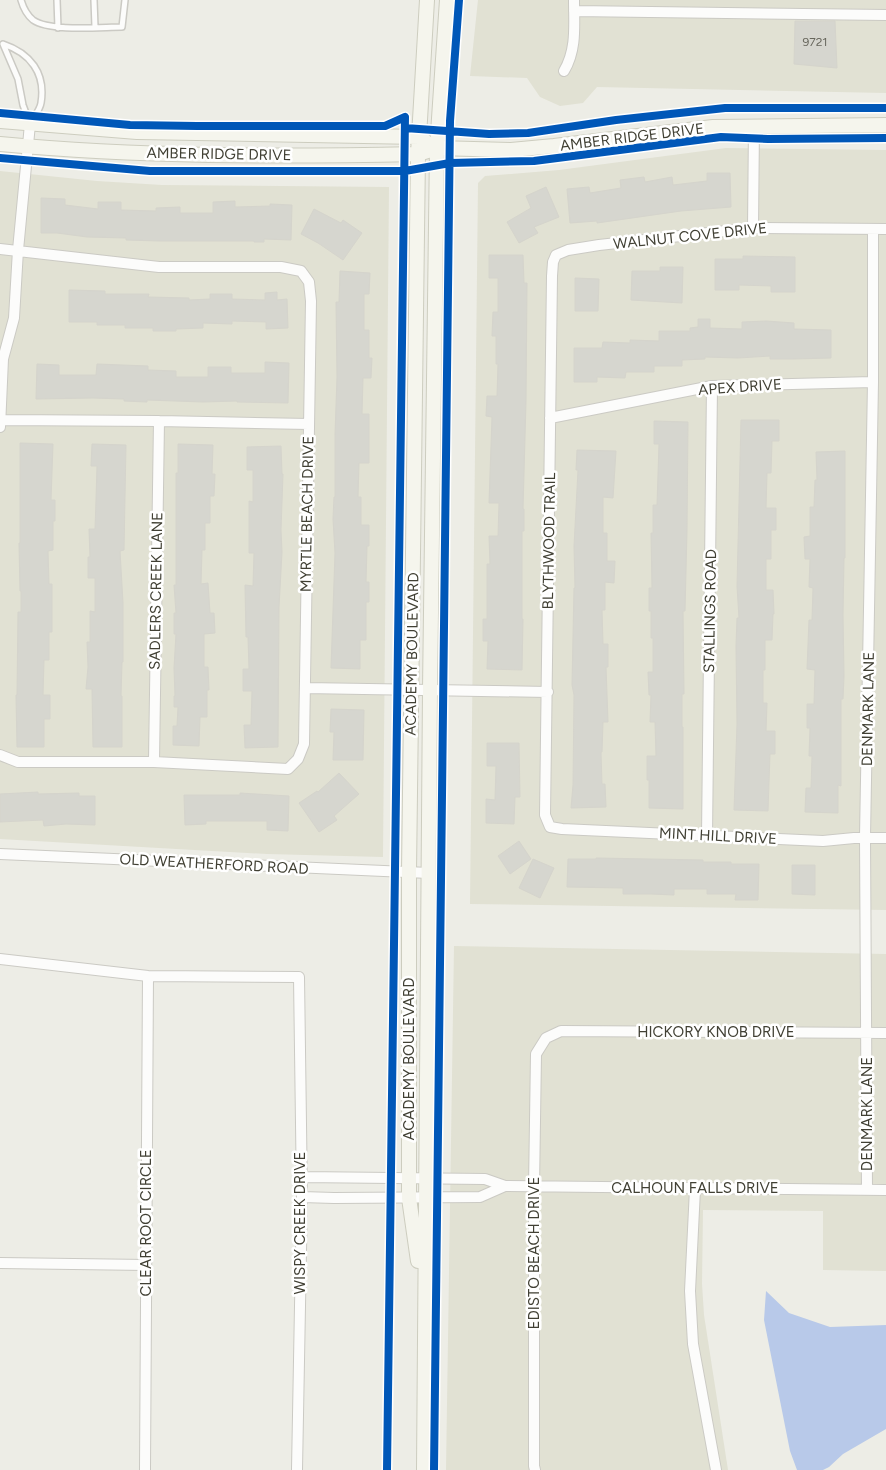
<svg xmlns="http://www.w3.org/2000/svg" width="886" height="1470" font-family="Figtree,sans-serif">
<rect width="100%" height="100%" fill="#edede6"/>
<path fill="#e1e1d3" d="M478,0H886V93L597,87L583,103L560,106L540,97L527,78L470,76Z
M726,148L886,150V910L470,904L478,183L485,176L559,170Z
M0,171L97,181L162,185L389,187L383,857L267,854L0,839Z
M454,946L886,954V1271L823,1270V1211L703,1210L702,1284L704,1315L728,1470H446Z"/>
<path fill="#b8c9e9" d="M766,1291L789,1313L830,1327L886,1325V1429L843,1454L829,1467L823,1470H797L790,1451L764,1320Z"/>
<path fill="#d6d6cf" stroke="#d5d4cc" d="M795,21H835L837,68L794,64Z
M707,173H730L731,207L681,211L597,223V221L570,223L567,189L589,187L590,193L621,188L620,180L644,177L645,182L672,177L673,185L707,181Z
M546,187L559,217L534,227L538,233L519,243L507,222L531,208L526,196Z
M41,198L65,199V205L98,209V202H121V210L156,211V208L180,207V213H213V202L235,201V207L270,206V204L292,205L291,240L264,239V242H254V241H160L126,240V238L87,237L57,233H41Z
M314,209L341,223L343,220L362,233L343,260L318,243L301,234Z
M489,255H523L524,283H527L526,401L523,509H524V531H522V619H523L522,670L487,669L488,641H483V619H487V564H490L489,536H498L499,503H489L492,417L486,416L487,396H497L498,364H496V336H492L493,312H498V278H489Z
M743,256L795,257V292H771V286L739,285V290H715V259H743Z
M660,267H683L682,303L631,300L632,271H660Z
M340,271L370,273L369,294H364V330H369V358H372L371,378H363L362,414H369V463H359L358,497H361V525H369V546H367L366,582H369V602H366V640H360V669L331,668L335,553L333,519L334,497H335V435L337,377L336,302H339Z
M575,278L599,279L598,311H575Z
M69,290L105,291V294H149L148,297L189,298V300L210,299V294H232V299L265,300V293L277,292V300L287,299L288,328L266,329V322L232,321V324L203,323V328L176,329V331H153V328H125V325H97V322H69Z
M698,319H710V328L742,329V322L766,321L794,323V329L831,330V358L793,359H770V356L738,358L705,357V359L682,360V366H654V372H626L625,378L597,377V382H574V348H602L603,342L630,343V340L659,341V331H690V328L698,327Z
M265,362L289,363L288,403L237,402V401L203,402L147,400V402L124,401V399L93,398L36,399L37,364L59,365V375H96L97,364L148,366V370L176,371V377H208V367H231V373H265Z
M741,420H779V441H772L771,473H767L766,508H776V530H771V559H766V590H773L774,614H773L772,640H765V670H763V703H767L766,731H775V754H770L768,811L734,810L737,724L736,646L737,618H739L737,586Z
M654,421L688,422L687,530L685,611H683L684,694H682V727H683V809L649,808V780H647V756H656L655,722H650L651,695H649L648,672H653V638H651V611H649V588H652L651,533H653V505H657L659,444H654Z
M20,443L53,444L51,500H55V521H53V550L48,551L49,584H52V632H49V660H44L43,695H50V719H44V747H17L16,695H17L18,612H21V591H20L19,543H20Z
M92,444L126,445L124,550L120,551L123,603V662H122L121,696H122V747H93L92,689H86L88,667L87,642H90V611L95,612V578H88V557H90L89,529H95L96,500L97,466H91Z
M178,444L213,445L212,474H215L214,496H210V523H205V550H202L201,584L208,583L210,613H214L215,633L204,634V667H208L209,690H207V717H200L199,746L173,745V726H177L178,707H174V696H175L174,668L176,634H174V613H176L174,585H176V473H178Z
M281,446L282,474H283L281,530L282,552L279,607L278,747L245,748L244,725H251L252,691H243V669H249L248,637H246L245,585L253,586L254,553H249V501L253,502V470H247V447Z
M577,450L616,451L613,498L603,497V533H607V561H615L614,583L605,582V610H602L603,644H608V667H606L608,722H603L602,752H601L602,784H605L606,807L571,808L573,785L574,695L572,685L574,588H575L574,546L578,470H576Z
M845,451V558H844L843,615L844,676L843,699H841V786L838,785V813L805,812L806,788H811L812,756H809L810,728H807V704H814L815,670L807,669L809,620H812L813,588L809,587L810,559H805L804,537L810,536V507H814L815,480H817L816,452Z
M331,709L364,710L363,760H333L334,732H330Z
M487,743H519L520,797H515L514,824L486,823V799L495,800L496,766H487Z
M339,773L359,794L334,816L337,820L319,832L299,803L317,791L318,792Z
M38,792V794L79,793V796H95V825L66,824L44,826L43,820L0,822V794Z
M240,793L289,796L288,831L267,830V821H206V824L185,825L184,795H240Z
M519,841L531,859L510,874L498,856Z
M596,858L703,860V862H731V864H759L758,900H735L736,894H707V889H674V895L651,894H623V888L567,887L568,859H596Z
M533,859L554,868L540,898L519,888Z
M792,865H815V895L792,894Z"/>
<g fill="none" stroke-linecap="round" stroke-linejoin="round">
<g stroke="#cbcac4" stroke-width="8">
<path id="lane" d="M21,0C23,7 27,15 33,20C50,32 101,27 122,27L125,0
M57,0L58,28
M94,0L95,27
M3,44C30,53 46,73 41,103C40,110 33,118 30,124L23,105L18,79Z"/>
</g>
<g stroke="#cbcac4" stroke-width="12">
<path id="street" d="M574,11L886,15
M564,71C577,49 574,25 574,0
M753,228L754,125
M886,229L753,228L599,245L568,250L556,255L553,262L552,276L545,815L550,827L562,829L823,841L854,838H886
M0,249L159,267H281L301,271L309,282L311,301L304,744L298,759L288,769L154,762H18L0,755
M550,418L712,386L873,382
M0,420L159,421L309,424
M0,427L3,359L14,318L18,250L30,124
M305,688L548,692
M154,762L159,421
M707,836L712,386
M0,854L429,873
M0,959L148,976L299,977L302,1197L297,1470
M301,1177L485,1179L505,1186L886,1190
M695,1189L690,1291L693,1344L716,1470
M867,1190L865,837L873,382V229
M302,1197L334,1198L480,1197L505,1186
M0,1263L146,1265
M145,1470L148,976
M535,1470L534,1466V1187L536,1054L546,1038L561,1031L886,1033"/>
</g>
<g stroke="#cdcdbf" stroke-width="16">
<path id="secondary" d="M0,121L137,132L419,137L425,141
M0,144C139,157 279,157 418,154L437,148L511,150L554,146L713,127L886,125
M418,1261L409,1198V872L418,154L427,0
M424,1470L430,690L437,148L447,0"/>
</g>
<use href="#lane" stroke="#fcfcfb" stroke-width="5"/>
<use href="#street" stroke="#fcfcfb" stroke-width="10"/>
<use href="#secondary" stroke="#f5f5ed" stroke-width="14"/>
<g stroke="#fff" stroke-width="11">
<path id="cycleway" d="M0,113L130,125L197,126H385L405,117L387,1470
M405,128L489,134L528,133L616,120L725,108H886
M0,158L150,171H405L450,163L534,161L721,137L768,139L886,138
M434,1470L450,121L459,0"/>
</g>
<use href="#cycleway" stroke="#0057b8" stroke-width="8"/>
</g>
<g text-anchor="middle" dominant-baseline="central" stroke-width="5" stroke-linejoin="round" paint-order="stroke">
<g font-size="12" fill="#67665c">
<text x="815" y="42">9721</text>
</g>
<g font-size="15" fill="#414034" stroke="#fff">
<text transform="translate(632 137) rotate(-7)">AMBER RIDGE DRIVE</text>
<text transform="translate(219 154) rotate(1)">AMBER RIDGE DRIVE</text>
<text transform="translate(690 236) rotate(-6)">WALNUT COVE DRIVE</text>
<text transform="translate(740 387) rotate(-4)">APEX DRIVE</text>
<text transform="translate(307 514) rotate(-89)">MYRTLE BEACH DRIVE</text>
<text transform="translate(549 541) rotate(-89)">BLYTHWOOD TRAIL</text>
<text transform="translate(156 591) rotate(-89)">SADLERS CREEK LANE</text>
<text transform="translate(710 611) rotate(-89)">STALLINGS ROAD</text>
<text transform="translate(412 654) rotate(-89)">ACADEMY BOULEVARD</text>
<text transform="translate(868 709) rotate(-89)">DENMARK LANE</text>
<text transform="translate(718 836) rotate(3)">MINT HILL DRIVE</text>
<text transform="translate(214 864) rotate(3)">OLD WEATHERFORD ROAD</text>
<text x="716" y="1032">HICKORY KNOB DRIVE</text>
<text transform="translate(409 1059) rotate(-90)">ACADEMY BOULEVARD</text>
<text transform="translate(867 1114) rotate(-90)">DENMARK LANE</text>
<text x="695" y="1188">CALHOUN FALLS DRIVE</text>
<text transform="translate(146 1223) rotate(-90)">CLEAR ROOT CIRCLE</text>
<text transform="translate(300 1223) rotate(-90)">WISPY CREEK DRIVE</text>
<text transform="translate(534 1253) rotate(-90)">EDISTO BEACH DRIVE</text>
</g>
</g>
</svg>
